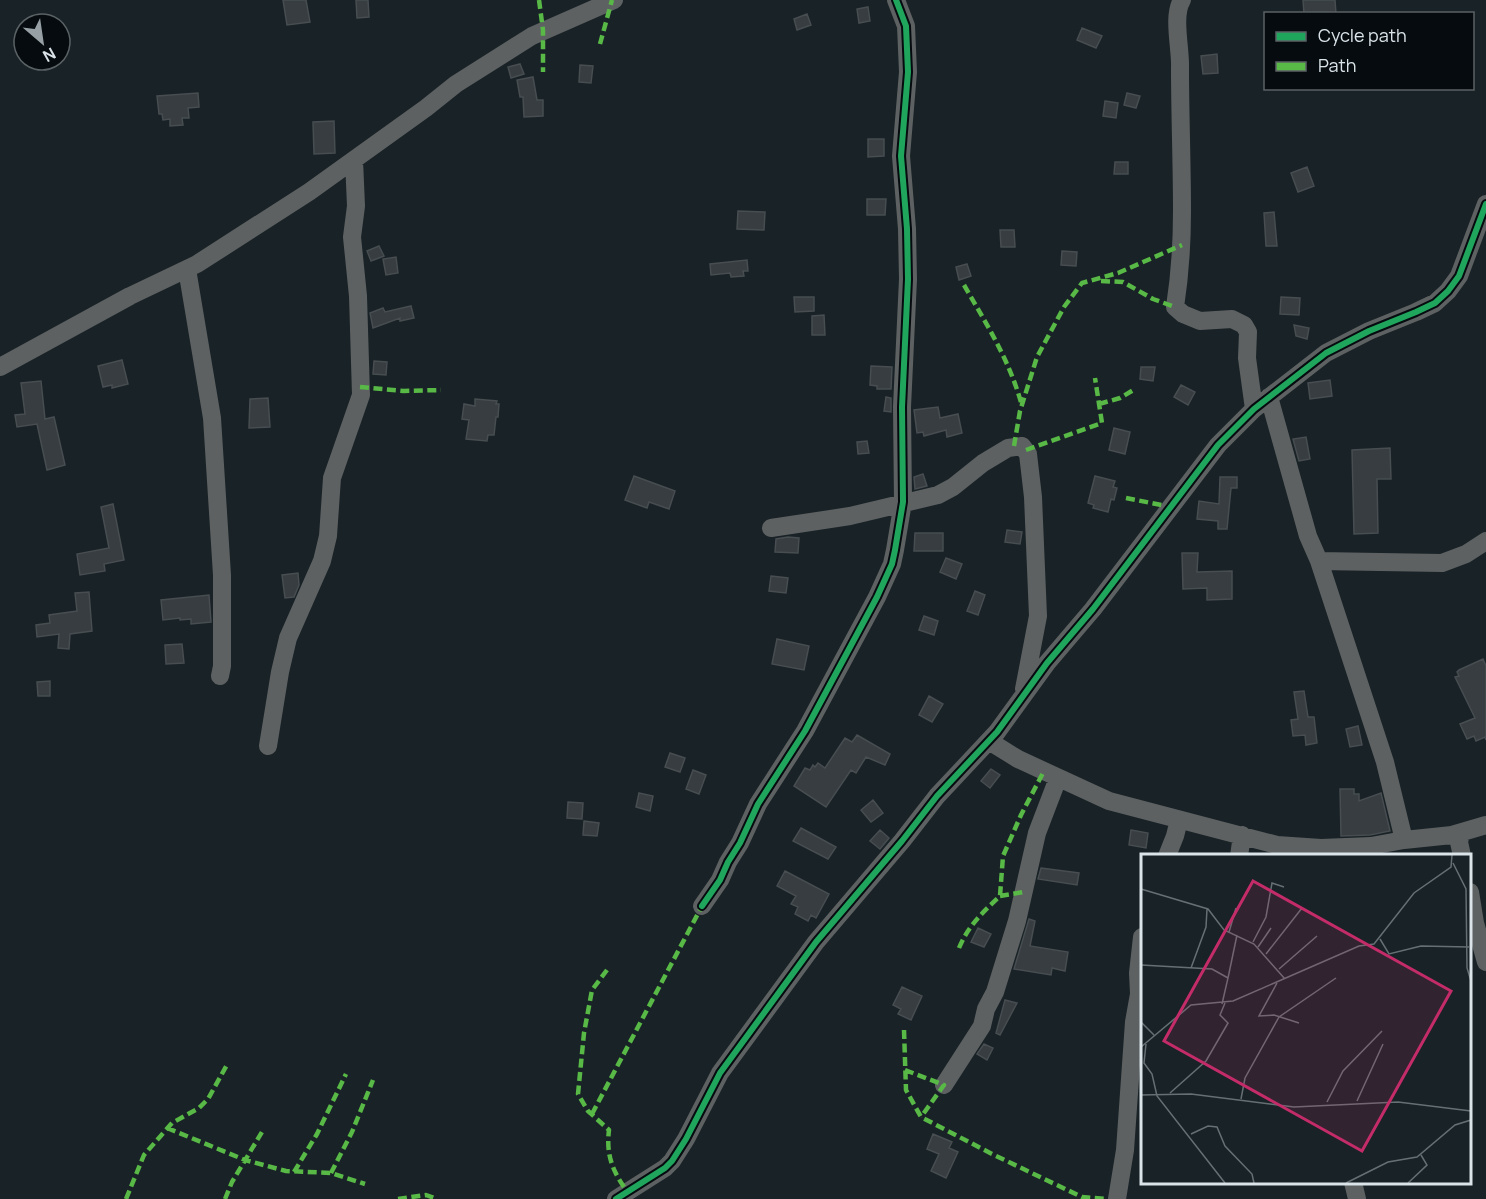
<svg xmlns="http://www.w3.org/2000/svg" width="1486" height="1199" font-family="Manrope,sans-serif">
<rect width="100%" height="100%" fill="#192226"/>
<path fill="#373d41" stroke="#474d51" stroke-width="1.5" d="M283,0H306L310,22L287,25Z
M356,0H368L369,17L357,18Z
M1303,0H1335L1336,14H1304Z
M868,7L870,21L859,23L857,9Z
M807,14L811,25L797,30L794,19Z
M1082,28L1102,36L1096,48L1077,40Z
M1217,54L1218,73L1203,74L1201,56Z
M520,64L524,74L511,78L508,67Z
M580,65L593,66L591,83L579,82Z
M533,77L537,100H543V116L524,117L523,97H520L517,80Z
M198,93L199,107L188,108L189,118H182L183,125L170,126V119L163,120L162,114H159L157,96Z
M1127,93L1140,96L1136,108L1124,105Z
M1105,101L1118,103L1116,118L1103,116Z
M334,121L335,153L314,154L313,122Z
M868,139H884V156L868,157Z
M1115,162H1128V174H1114Z
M1307,167L1314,186L1298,192L1291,173Z
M867,199H886L885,215H867Z
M738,211L765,212L764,230L737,229Z
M1274,212L1277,246H1266L1264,213Z
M1000,230H1014L1015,247H1001Z
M379,246L384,256L371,261L367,251Z
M1062,251L1077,252L1076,266L1061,265Z
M396,257L398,273L386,275L383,259Z
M747,260L748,271H743L744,276L731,277L730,273L711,275L710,264Z
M967,264L971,276L959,280L956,267Z
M794,297H814V311L795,312Z
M1281,297L1300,298L1299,315L1280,314Z
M411,306L414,318L400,321V318L373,328L370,313L383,308L385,312Z
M824,315L825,335H812V316Z
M1294,325L1309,328L1307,339L1296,336Z
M122,360L128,384L112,388V385L103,387L98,366Z
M374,361L387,362L386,375L373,374Z
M871,366L892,367L891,389H877V386L870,385Z
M1141,367H1155L1153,381L1140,379Z
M1330,380L1332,396L1310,399L1308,383Z
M41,381L45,419L54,417L65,465L47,470L37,424L17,427L15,415L25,414L21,383Z
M1181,385L1195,392L1188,405L1174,397Z
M886,397L891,398V412L884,411Z
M268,398L270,427L249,428L250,399Z
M475,399L497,401L496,404H499L498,417H496L494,435H488L487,441L466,439L469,420L462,419L464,404L475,406Z
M938,407L940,418L958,414L962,433L947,437L946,430L924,436L923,432L917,433L914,410Z
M1114,428L1130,432L1125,454L1109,450Z
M1306,437L1310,459L1299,461L1293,439Z
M867,441L869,453L858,454L857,442Z
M1390,448L1391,479H1377L1378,533L1354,534L1352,450Z
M923,474L927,486L915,489L914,477Z
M634,476L675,491L669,509L649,502L647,508L625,500Z
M1095,476L1115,481L1113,487L1117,488L1114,500L1111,499L1108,512L1093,508L1094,505L1088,503Z
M1220,477H1237V488H1231L1227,529H1218V521L1197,519L1199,501L1219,504Z
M113,504L124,560L104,564L105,571L80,575L77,554L109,548L101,507Z
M1007,530L1022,532L1020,544L1005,542Z
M915,533H943V551H914Z
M788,537L799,538L798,553L775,552L776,539Z
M1182,553H1198L1197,572L1232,571V599L1207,600V588L1183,589Z
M946,558L962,564L956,579L940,572Z
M298,573L299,585L294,597L285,598L282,575Z
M771,576L788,578L786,593L769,591Z
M975,591L985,595L978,615L967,611Z
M89,592L92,631L70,634L69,649L58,648L59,634L37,637L36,625L50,623L49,615L77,611L75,593Z
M209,595L211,622L191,624V619L180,620V618L163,620L161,600Z
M924,616L938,621L934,635L919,630Z
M777,639L809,646L804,670L772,664Z
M182,644L184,663L166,664L165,645Z
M1483,659L1486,666V740L1485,737L1476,741L1474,736L1467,739L1460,724L1475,718L1455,677L1459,676L1457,672L1459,670Z
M50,681V696H38L37,682Z
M1304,691L1308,717H1314L1317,743L1306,745L1305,735L1293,736L1291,720L1298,719L1294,692Z
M929,696L943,704L932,722L919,715Z
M1358,726L1362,745L1350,747L1346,729Z
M857,735L890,754L885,765L866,757L856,773L851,770L826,807L794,786L805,768L810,770L813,765L815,767L818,763L825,768L845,738L852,742Z
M670,753L685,758L680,772L665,767Z
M991,769L1000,775L990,788L981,781Z
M693,770L706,775L699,794L686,789Z
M1340,789H1354V794H1359V801L1381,793L1390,831L1370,835L1341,836Z
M639,793L653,796L650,811L636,807Z
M873,800L883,813L871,822L861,810Z
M568,802L583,803L582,819L567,818Z
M584,821L599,823L597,836L583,835Z
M801,828L836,847L828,859L793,841Z
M880,830L889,838L880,849L870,841Z
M1131,830L1148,833L1146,848L1129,845Z
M1041,868L1079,873L1077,885L1038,879Z
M785,871L829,894L816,918L811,915L808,921L795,914L798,907L791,904L796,896L777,886Z
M1029,919L1035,921L1030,946L1068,952L1065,971L1052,968L1051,975L1014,969Z
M978,928L991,934L984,947L971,942Z
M902,987L922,996L911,1020L898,1014L901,1009L893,1005Z
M1005,1000L1017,1003L1000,1035L996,1033Z
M984,1044L993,1048L987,1060L977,1054Z
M933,1134L952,1142L949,1148L958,1152L946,1178L931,1171L939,1154L927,1149Z"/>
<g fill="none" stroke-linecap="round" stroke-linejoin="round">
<path stroke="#5d6162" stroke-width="18" d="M1182,0C1172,16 1181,49 1180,68C1180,115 1182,163 1182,211C1182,243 1180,275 1175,307L1183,314L1200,321L1232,319L1244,325L1248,332L1247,358L1254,409
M187,269L212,418L222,575V666L220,676
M0,367L130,296L197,264L309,192L426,108L456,84L532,36L614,0
M1269,397L1308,536L1319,561L1442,563L1466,554L1486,541
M771,528L850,516L938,495L953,487L983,463L1008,448L1022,446L1028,454L1033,497L1038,616L1024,689
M1319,561L1385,762L1404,840
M989,741L1018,759L1109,801L1277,845L1321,848L1371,846L1404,840L1452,835L1486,825
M268,746L280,672L288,638L322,561L328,536L332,478L361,395L358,296L352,237L356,206L354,160
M1461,833L1459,842L1462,856
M1167,856L1175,836L1179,820
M1239,856L1242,835
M1470,892L1475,923L1486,962
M702,906L720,880L728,862L740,843L758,804L805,731L877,597L892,564L895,550L903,502L902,407L908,279L907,229L901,156L908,72L906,26L896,0
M944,1085L982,1026L986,1009L995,992L1017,921L1037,833L1058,778
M1353,1182L1357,1199
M616,1199L665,1168L672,1161L686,1139L720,1073L816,942L902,841L937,796L997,732L1047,663L1093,609L1218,445L1254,409L1326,353L1369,331L1416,312L1435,303L1448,291L1459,276L1486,204
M1117,1199L1125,1150L1134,1022L1139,994L1138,973L1142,937"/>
<path stroke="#58b947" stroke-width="4.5" stroke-dasharray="9 4.5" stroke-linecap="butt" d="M539,0L543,30V72
M600,44L612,0
M1101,281L1123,282L1153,299L1175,307
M964,285C987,325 1010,361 1022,406
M360,387L404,391L441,390
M1099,404L1120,398L1135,389
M1014,446L1020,411L1037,357L1064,307L1082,283L1118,273L1182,245
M1026,450L1102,423L1095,378
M1126,498L1171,507
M1000,896L1024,892
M959,948C968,926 983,912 1000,896L1003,856L1021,815L1044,771
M607,970L592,990L584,1033L578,1094L588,1111L609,1130C606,1154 612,1171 627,1191
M904,1030L906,1090L921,1117L992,1154L1082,1197L1108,1199
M905,1070L944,1085L921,1117
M592,1114L702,906
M167,1128L245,1160L286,1171L331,1173L365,1184
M294,1172L317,1134L346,1074
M331,1173L352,1132L373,1080
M126,1199L144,1155L172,1123L199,1108L208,1099L228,1063
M225,1199L232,1182L262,1132
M398,1199L426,1195L437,1199"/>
<g stroke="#060b0f" stroke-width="10">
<path id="cycleway" d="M702,906L720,880L728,862L740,843L758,804L805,731L877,597L892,564L895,550L903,502L902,407L908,279L907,229L901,156L908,72L906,26L896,0
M616,1199L665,1168L672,1161L686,1139L720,1073L816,942L902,841L937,796L997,732L1047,663L1093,609L1218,445L1254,409L1326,353L1369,331L1416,312L1435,303L1448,291L1459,276L1486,204"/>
</g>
<use href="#cycleway" stroke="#20a55d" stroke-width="6"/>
</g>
<g transform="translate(1141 854)">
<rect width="330" height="330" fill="#192226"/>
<path fill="none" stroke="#667074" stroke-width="1.5" d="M312,9L325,35L326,114L330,127M0,35L67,55L83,76L113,90L144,125M88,78L95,54M239,85L248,100L280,92L328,93M112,88L125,63L131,29L143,33M117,93L130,74M125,100L161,54M0,111L71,115L87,124L81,150M50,114L65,73L66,55M138,115L176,82M87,124L96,81M136,129L118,162L133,161L158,169M0,168L13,181M5,190L3,209L11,220L16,242L84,329M0,193L50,151L92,147L218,92L233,90L273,39L310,13L311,1M29,239L65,207L87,169L79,161L84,149M0,241L50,240L153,253L257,248L330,257M100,245L104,224L138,163L195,124M216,247L242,190M186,248L202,217L241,177M50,280L67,272L76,273L84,292L111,320L113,329M205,329L247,308L276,303L314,271L330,266M267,329L286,311L280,301"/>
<path fill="#c42c69" fill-opacity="0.15" stroke="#c42c69" stroke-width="3" d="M112,27L310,137L221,297L23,187Z"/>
<rect width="330" height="330" fill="none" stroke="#dae4e9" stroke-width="3"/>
</g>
<rect x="1264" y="12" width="210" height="78" fill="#060b0f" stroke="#5b6266" stroke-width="1.5"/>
<rect x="1276" y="32" width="30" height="9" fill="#20a55d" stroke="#5b6266" stroke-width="1.5"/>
<text x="1318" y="42" font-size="18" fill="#dae4e9">Cycle path</text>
<rect x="1276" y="62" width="30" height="9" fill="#58b947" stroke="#5b6266" stroke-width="1.5"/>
<text x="1318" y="72" font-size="18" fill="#dae4e9">Path</text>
<g transform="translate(42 42) rotate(151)"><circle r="28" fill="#060b0f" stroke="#5b6266" stroke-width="1.5"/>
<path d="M0-4.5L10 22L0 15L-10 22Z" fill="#96a0a5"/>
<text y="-9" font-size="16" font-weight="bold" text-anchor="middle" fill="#dae4e9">N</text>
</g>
</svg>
